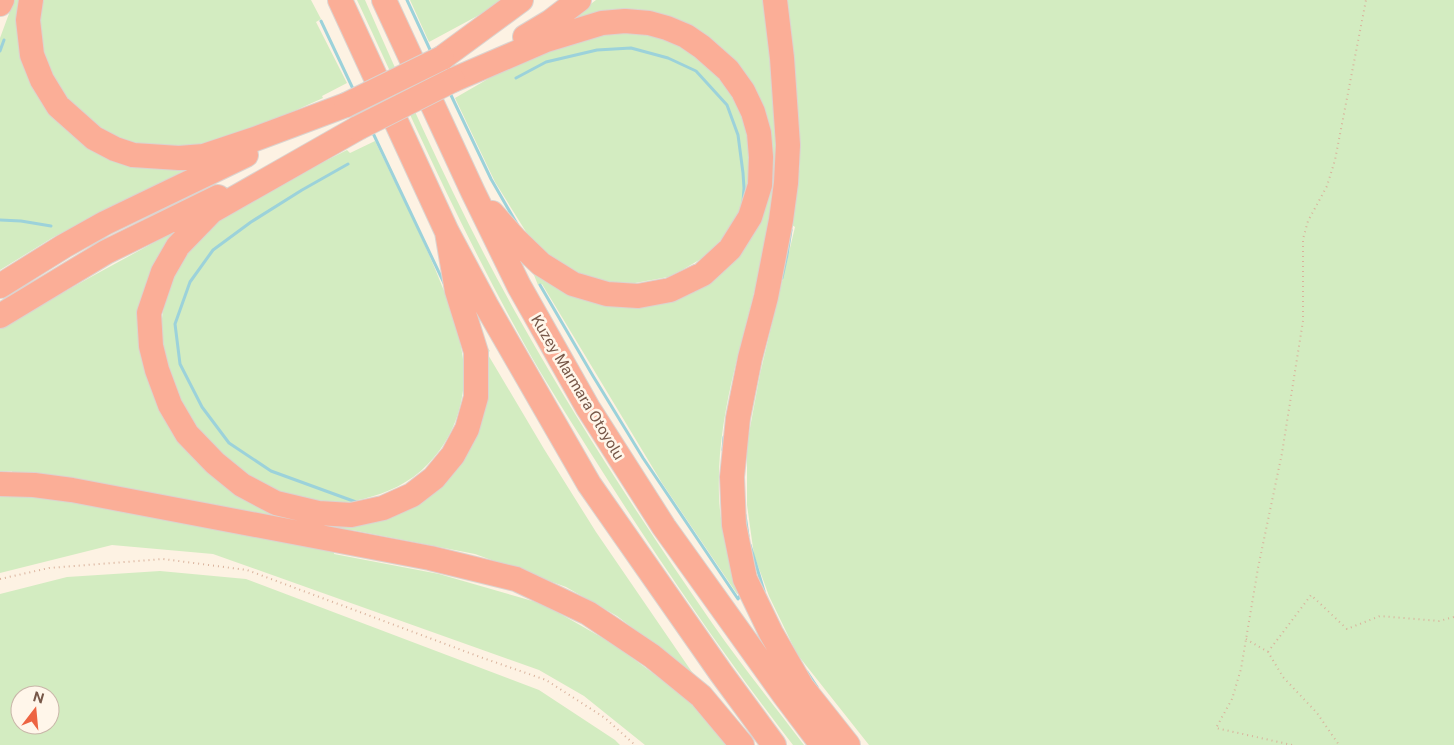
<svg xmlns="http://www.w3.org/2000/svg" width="1454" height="745" font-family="'Public Sans',sans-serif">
<rect width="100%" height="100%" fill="#fdf2e3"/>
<path fill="#d3ecc1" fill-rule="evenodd" d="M14,0H23L68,127L197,164L52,238L0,270V38Z
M39,0H311L321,19L316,22L347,83L322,96L323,98L245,133L193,148L159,150L125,141L98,130L73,109L57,87L41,54Z
M357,0H365C413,109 462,218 521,322C579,425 645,526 712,623C741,665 774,705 804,745H793C720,651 653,552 590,452C564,410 537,369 514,325C456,219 408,109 357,0Z
M410,0H507L429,42Z
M596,0H764L777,105L778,180L774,179C771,200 769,222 765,243C749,329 716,406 719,496C720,529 730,561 739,593L737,594L662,483L542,284L538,285L530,265L552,282L550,284L595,303L636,308L669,302L698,289L722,272L748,243L754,234L751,232L769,144L772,143L760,105L744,75L606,12L571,19Z
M786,0H1454V745H869L797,654L769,596L754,555L747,505V444L760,374L795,227L792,225L800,164L798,116Z
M634,30L686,46L715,69L736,96L751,131V175L740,210L726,234L706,256L682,270L668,277L635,283L606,282L588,277L568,268L546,253L528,235L495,182L455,98L519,61L565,41Z
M375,141C398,189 423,237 442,286C453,312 462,340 464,369C465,405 453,438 428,464C410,483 387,493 363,499C352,501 344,505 333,504C288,504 235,475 206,441C189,422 167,377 162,352C161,347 161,342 161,337C160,292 184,248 219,220C229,212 242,206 254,200C284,182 315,166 347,150L350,153Z
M197,219L145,302L193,450L330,519L453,471L480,338L490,351L487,353L544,449L596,532L694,675L617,616L566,587L475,554L352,530L351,535L213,504L45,477L13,476L12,471L0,472V328L89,278Z
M0,494L56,498L335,548L334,554L439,574L543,604L615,645L697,706L728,745H645L584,696L539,670L213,554L112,545L0,573Z
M160,571L246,579L539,690L615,740L620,745H0V594L67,577ZM20,695H50V725H20Z"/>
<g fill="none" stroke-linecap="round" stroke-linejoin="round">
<path stroke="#9cd2da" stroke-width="3" d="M407,0L432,54
M321,21L354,91
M0,51L4,40
M516,78L546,62L597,50L631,48L668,58L696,71L727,105L738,135L743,173L744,188L743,202
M449,91L491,179L517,224
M372,131L444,283
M348,164L302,190L251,222L213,250L190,282L175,324L180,364L202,407L229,443L271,471L356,502H359
M0,220L21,221L51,226
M782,278L787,255L791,230
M540,285L593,376L643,458L738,599L741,594
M723,450L724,437
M745,515L748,536
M750,545L764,591
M807,672L817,687"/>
<g stroke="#dcd3cf" stroke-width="26">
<path id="motorway" d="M31,0L28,20L32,55L42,80L58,106L94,138L115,149L133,155L179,158L204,156L255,139L346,105
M340,0L447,232L486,305L589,484L721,673L774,745
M384,0L473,192L519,286L588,408L664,527L785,696L822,745
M775,0L782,58L788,145L786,183L781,220L766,297L750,358L738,418L732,477L734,525L745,579L771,633L802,687L848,745
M0,4L2,0
M525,37L550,22L579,0
M442,58L521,0
M453,80L546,40L602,23L625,21L649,23L667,28L686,36L702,47L728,70L743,91L753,112L759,133L761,157L760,185L750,217L730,249L703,274L670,290L638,296L607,294L573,284L541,264L515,239L492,213
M358,128L212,211L178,246L163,272L149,313L151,346L157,370L170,405L187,434L215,463L242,485L276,503L318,513L351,515L383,508L412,495L434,478L453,455L467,429L476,397V352L457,291L447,232
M0,286L64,246L105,223L246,155
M0,316L106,252L218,197
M0,484L34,485L72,490L430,558L516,579L588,613L652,656L701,696L742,745"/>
</g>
<path stroke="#d9b29c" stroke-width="2" stroke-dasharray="1 4" stroke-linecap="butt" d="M0,579L49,568L163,559L247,570L483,658L546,680L605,718L635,745
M1246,639L1268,652L1283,677L1317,713L1339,745
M1268,652L1311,595L1347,629L1380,616L1439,621L1454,617
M1292,745L1216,728L1232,699L1241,669L1258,568L1282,453L1303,321V239L1308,221L1327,186L1335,160L1366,0"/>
<use href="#motorway" stroke="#fbae97" stroke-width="24"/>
<g stroke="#dcd3cf" stroke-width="26" stroke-linecap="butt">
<path id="motorway-bridge" d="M346,105L442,58
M358,128L453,80"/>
</g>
<use href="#motorway-bridge" stroke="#fbae97" stroke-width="24"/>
</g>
<g text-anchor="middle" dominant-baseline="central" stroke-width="5" stroke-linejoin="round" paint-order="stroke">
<g font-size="15" fill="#775748" stroke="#fff6ea">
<text transform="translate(578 387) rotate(59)">Kuzey Marmara Otoyolu</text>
</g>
</g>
<g transform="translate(35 710) rotate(16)"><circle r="24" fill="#fff6ea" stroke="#c9b6a9"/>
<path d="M0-4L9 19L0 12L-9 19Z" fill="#ed6442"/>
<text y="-8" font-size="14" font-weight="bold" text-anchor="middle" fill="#775748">N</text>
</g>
</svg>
